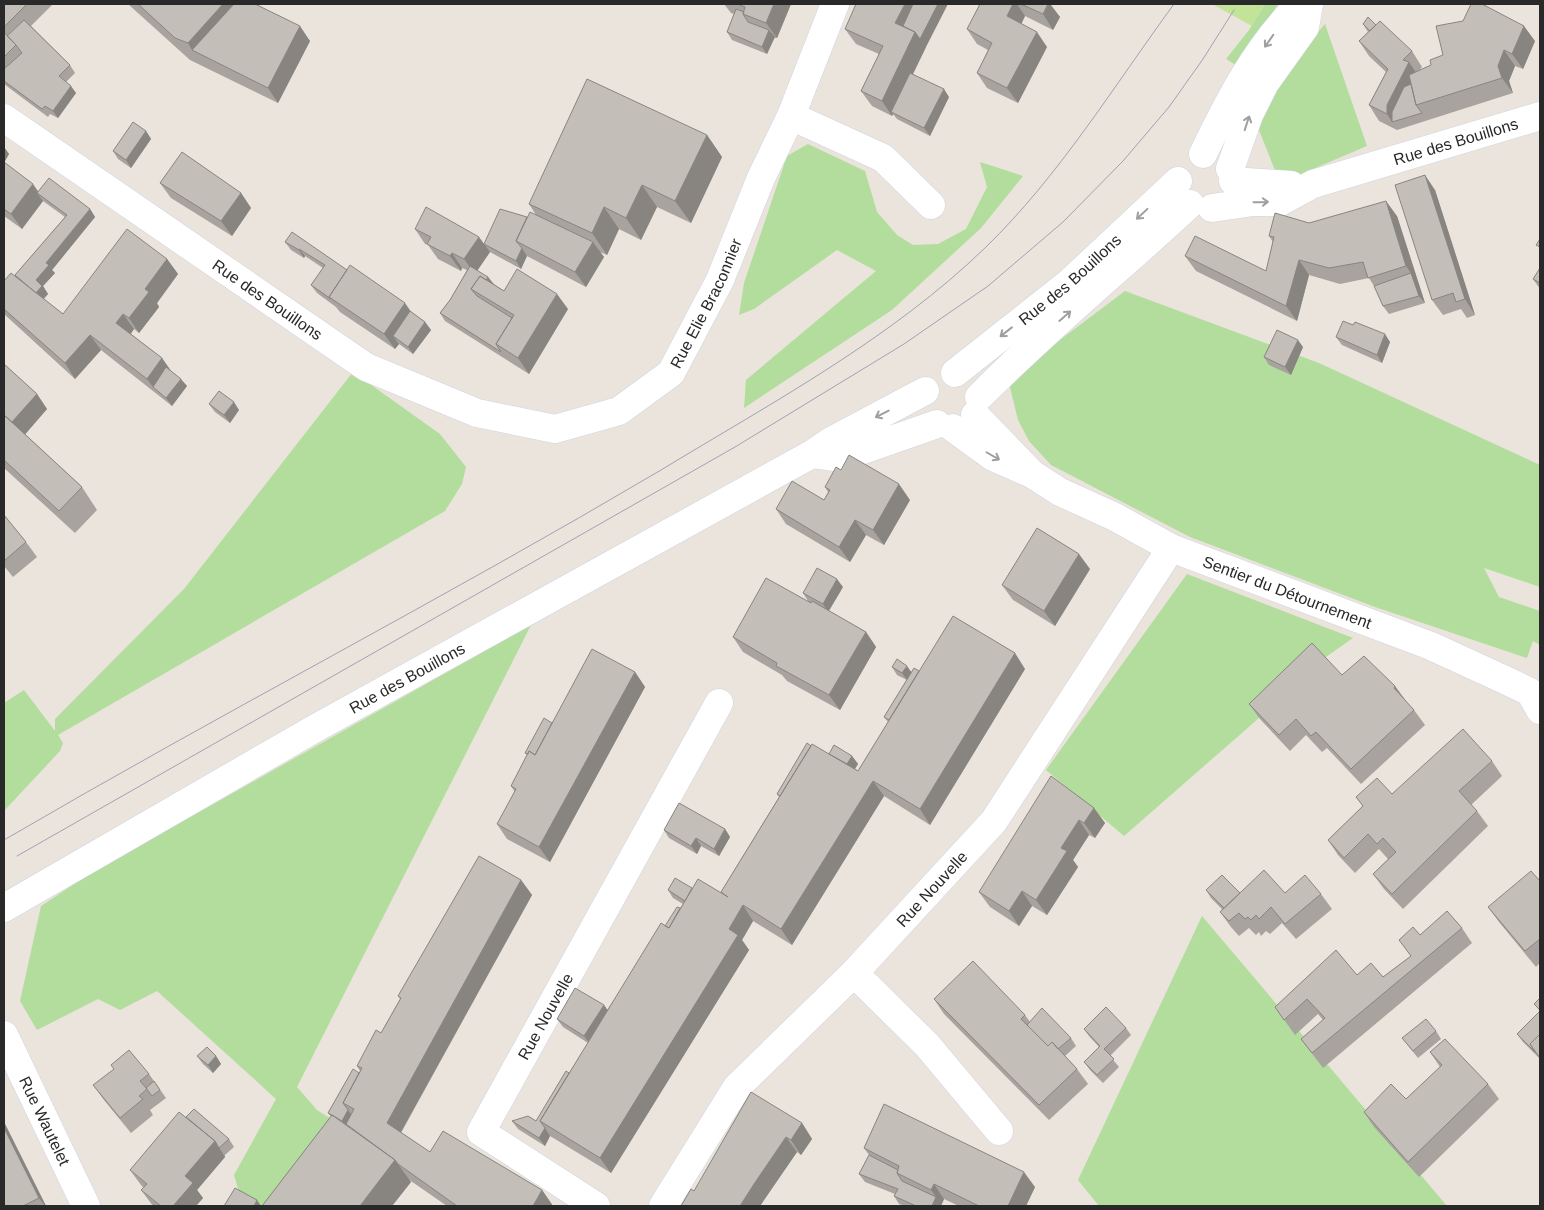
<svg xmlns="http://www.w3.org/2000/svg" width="1544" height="1210" font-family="Arial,sans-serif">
<rect width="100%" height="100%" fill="#eae4dc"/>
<path fill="#b2dd9d" d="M1265,4H1278L1239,67L1226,59L1249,30Z
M1325,24L1367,146L1280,183L1259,130L1262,98Z
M808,144L865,171L877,212L897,235L913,245L938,244L966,229L987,187L980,162L1023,176L981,228L892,310L744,408L746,380L876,271L837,250L754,309L739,315L744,283L787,156Z
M1125,291L1319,363L1540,465V587L1484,568L1499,597L1540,611V645L1533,641L1527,658L1375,607L1190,537L1051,465L1029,441L1018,420L1008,379Z
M353,372L440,434L466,467L462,484L445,511L58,735L63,743L60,751L4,811V703L24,690L55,731V719L184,589Z
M1187,574L1353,638L1323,659L1259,718L1124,836L1046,770Z
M531,625L297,1087L317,1110L333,1120L295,1206H254L241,1199L234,1175L276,1099L157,991L120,1010L98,999L37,1030L20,1001L41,906L91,873Z
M1202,916L1447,1206H1099L1078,1180Z"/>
<path fill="#c3e399" d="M1212,4H1265L1252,26Z"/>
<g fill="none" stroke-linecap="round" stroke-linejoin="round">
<g stroke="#d1d4e1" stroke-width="29">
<g id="minor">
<path d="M791,116L883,158L931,205"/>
<path id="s1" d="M4,118L366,367L477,413L555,429L619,411L671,373L720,280L761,178L791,116L835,4"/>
<path d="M1203,154C1229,100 1257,46 1300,4"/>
<path d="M1230,169L1249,115L1265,83L1305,27L1309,4"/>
<path d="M1233,181L1291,185"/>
<path id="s2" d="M1212,208L1253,202H1280L1313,184L1540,116"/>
<path id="s3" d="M955,373L1069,283L1178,181"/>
<path d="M925,391L831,441L812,454L840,458L937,424"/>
<path d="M979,397C1046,329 1120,269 1190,204"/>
<path d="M953,428L993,457L1032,474L975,415"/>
<path id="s4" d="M1032,474L1060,492L1115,517L1171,548L1431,646L1505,680L1530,692L1540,710"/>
<path id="s5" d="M4,908L314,729L812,454"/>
<path d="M854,973L927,1045L999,1131"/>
<path id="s6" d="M596,1206L481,1132L719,703"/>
<path id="s7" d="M663,1206L737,1087L854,973L994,821L1171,548"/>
</g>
</g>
<g stroke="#d1d4e1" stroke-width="29">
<g id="tertiary">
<path id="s8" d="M4,1035L86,1206"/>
</g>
</g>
<use href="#minor" stroke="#fff" stroke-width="28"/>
<use href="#tertiary" stroke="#fff" stroke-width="28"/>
<path stroke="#9fa2b2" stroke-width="1" d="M4,840C221,713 445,598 661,470C773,402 891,339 986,247C1059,176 1114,86 1174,4
M17,856L735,447L904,344L988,286L1063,222L1123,161L1169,107L1203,59L1234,10"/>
</g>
<path fill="#a8a39e" d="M4,4H53L31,26L70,65L75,73L66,82L76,93L58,118L50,114L48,117L4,84Z
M128,4H258V5L310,41L278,103L190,60Z
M724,4H791L777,38H774L767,54L732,40L727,32L734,14L731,13Z
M980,4H1050L1060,17L1053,30L1025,16L1021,24L1047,47L1018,103L987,88L977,73L988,50L977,44L967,29Z
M1363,24L1376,25L1412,51L1422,67L1419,71L1535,41L1523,69L1515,66L1509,81L1513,93L1397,130L1379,121L1369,105L1386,72L1369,56L1359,41L1368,32Z
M845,29L926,47L913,74L949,97L930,136L897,119L893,114L892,116L872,106L861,91L879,54L856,44Z
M146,131L151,139L131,168L118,159L113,151Z
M707,135L722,157L691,223L657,207L641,240L619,229L607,255L600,252L604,257L586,287L527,256L521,269L490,252L477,271L488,277L494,284L504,291L568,309L529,374L445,321L440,313L450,300L467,270L462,268L461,271L438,259L428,245L425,244L415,229L484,244L527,217L536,215L529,204Z
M4,147L9,154L4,162L38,192L90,209L95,217L52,270L55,273L43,286L48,294L44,299L63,314L167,259L178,274L157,303L159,307L139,333L134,329L131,334L162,358L171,371L187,386L172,406L101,350L75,379L4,314V281L15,275L65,217L43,201L22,229L4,216Z
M160,183L241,193L251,208L232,236L171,198Z
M1435,190L1475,315L1467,318L1461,309L1443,315L1432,300Z
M1397,216L1425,303L1389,314L1383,306L1374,286L1369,278L1340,284L1309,275L1297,321L1196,271L1185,256L1266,271L1273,242L1269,236L1309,223Z
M285,242L347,270L410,311L425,322L431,330L413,354L399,344L395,349L340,312L336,307L317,293L311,285L323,268L305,256L304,258L291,250Z
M1540,268V289L1533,279Z
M1353,325L1390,342L1382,363L1342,345L1336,337Z
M1303,347L1291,375L1269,365L1264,357Z
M4,364L37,394L47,409L25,434L82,487L97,510L75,533L4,468Z
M209,404L239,410L230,423L215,412Z
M825,487L910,500L884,545L866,535L850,562L786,524L776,509L824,500L828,492Z
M4,515L26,542L37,557L13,577L4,566Z
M1090,569L1055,626L1013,600L1002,585Z
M843,587L829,611L866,632L876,647L840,710L787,681L782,675L743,652L733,637L808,601L803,593Z
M892,667L912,672L919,671L1025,669L930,825L884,796L792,945L753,921L742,940L749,950L611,1173L550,1136L545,1146L518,1129L512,1121H536L569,1073L588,1043L563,1027L557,1019L604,1005L607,1010L665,926L680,908L683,904L673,898L668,890L692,888L722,894L721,892L779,797L777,794L811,746L829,754L852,756L858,764L855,769L858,771L888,722L884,717L907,680L897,675Z
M635,672L645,687L550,862L507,839L497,824L515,792L511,786L527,755L525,753L552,723Z
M1342,675L1404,700L1414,710L1425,725L1361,784L1327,748L1322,752L1306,735L1290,751L1260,719L1249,704Z
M1492,761L1502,776L1471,805L1477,811L1488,826L1403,909L1384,889L1373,874L1394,853L1388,859L1379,849L1355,873L1338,855L1328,840L1363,806L1356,797L1392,794Z
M1094,808L1105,823L1095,838L1089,835L1073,860L1078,867L1047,915L1032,906L1019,926L990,907L979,892Z
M725,829L730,837L719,856L701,846L697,854L669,838L664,830Z
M521,880L532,895L401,1133L430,1152L542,1190L553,1206H447L408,1179L411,1182L392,1206H262L331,1117L328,1113L359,1073L360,1071L357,1066L381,1033L400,999L398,996Z
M1540,881V963L1536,967L1499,922L1488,907Z
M1206,890L1240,893L1321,894L1332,909L1296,939L1282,923L1270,934L1266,931L1261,936L1259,932L1256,935L1249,928L1239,936L1231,927L1220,912L1222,909L1211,898Z
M1462,928L1472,943L1323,1068L1301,1039L1323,1020L1318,1014L1295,1035L1275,1007L1357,975L1383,977L1411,956L1420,935Z
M1540,998V1059L1523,1042L1517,1034L1540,1011L1534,1004Z
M934,999L1025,1015L1030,1022L1071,1038L1076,1046L1065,1056L1077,1069L1088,1084L1049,1120L944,1014Z
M1126,1028L1131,1035L1110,1056L1119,1067L1103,1083L1090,1070L1084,1062L1099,1047L1089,1036L1084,1029Z
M1436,1031L1441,1039L1418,1058L1402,1038Z
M1430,1052L1488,1084L1499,1099L1419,1177L1374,1127L1364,1112L1406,1099L1440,1067Z
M197,1056H216L221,1064L213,1073L203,1064Z
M149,1074L166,1098L150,1110L153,1115L131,1133L104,1100L93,1085Z
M186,1117L229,1139L234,1147L225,1155V1157L197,1190L203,1198L196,1206H153L141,1190L144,1188L141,1185L130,1170Z
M4,1122L46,1206H4Z
M802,1123L812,1139L801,1155L797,1152L760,1206H681L694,1191Z
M864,1148L1035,1187L1026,1206H959L944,1199L941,1206H905L899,1204L894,1196L895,1194L865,1182L859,1174L869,1155Z"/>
<path fill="#888581" d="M223,4H258L209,59L192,50L188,43Z
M774,4H791L777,38L766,23Z
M905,4H913L919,12L901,30L895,23Z
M938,4H948L926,47L894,113L891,112L893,114L892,116L882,101L915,32Z
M1013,4H1017L1025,16L1018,31L1007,16Z
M1048,4H1050L1060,17L1053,30L1043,14Z
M300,26L310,41L278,103L268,88Z
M1524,26L1535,41L1523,69L1512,54Z
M769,30L775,37L767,54L762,47Z
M1037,32L1047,47L1018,103L1007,88Z
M1504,50L1515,66L1509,81L1513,93L1502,78L1498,66Z
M1409,62L1419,77L1415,85L1392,122L1387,114V105Z
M71,86L76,93L58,118L53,111Z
M944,89L949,97L930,136L924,128Z
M146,131L151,139L131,168L126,160Z
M707,135L722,157L691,223L675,201Z
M4,147L9,154L4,163Z
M1425,175L1435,190L1475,315L1465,299Z
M33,184L42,197L37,193L43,201L22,229L11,214Z
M642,185L657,207L641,240L626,218Z
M241,193L251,208L232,236L221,221Z
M1386,201L1397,216L1425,303L1419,296L1411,273L1406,266Z
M604,207L619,229L607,255L592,233Z
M90,209L95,217L52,270L55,273L43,286L48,294L40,302L35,295L36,280L46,263Z
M479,237L490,252L475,274L464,259Z
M593,242L604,257L586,287L575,272Z
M522,248L527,256L521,269L516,261Z
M299,249L305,256L304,258L299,250Z
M452,253L462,268L461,271L450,256Z
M167,259L178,274L157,303L159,307L139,333L129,318L145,289Z
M1299,260L1309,275L1297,321L1286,306Z
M488,277L494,285L478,293Z
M557,294L568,309L529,374L518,358Z
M405,303L416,319L393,336L399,344L395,349L384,334Z
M123,314L134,329L127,338L116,323Z
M425,322L431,330L413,354L408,347Z
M1385,334L1390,342L1382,363L1377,355Z
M90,335L101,350L75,379L65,363Z
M1298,340L1303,347L1291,375L1285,367Z
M162,358L173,374L153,387L147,379Z
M181,379L187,386L172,406L166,398Z
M37,394L47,409L22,438L11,422Z
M234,402L239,410L230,423L224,415Z
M899,484L910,500L884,545L873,530Z
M855,520L866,535L850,562L839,547Z
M1079,554L1090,569L1055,626L1044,611Z
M837,579L843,587L828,612L823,604Z
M866,632L876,647L840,710L829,695Z
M1015,653L1025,669L930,825L920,809Z
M907,666L912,673L908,681L902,673Z
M635,672L645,687L550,862L539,847Z
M1395,686L1406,701L1394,688Z
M852,756L858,764L851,775L845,768Z
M873,781L884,796L792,945L781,929Z
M1094,808L1105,823L1095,838L1084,823Z
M1079,820L1089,835L1073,860L1078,867L1047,915L1036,900L1061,848Z
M725,829L730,837L719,856L714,849Z
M696,838L701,846L697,854L691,846Z
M521,880L532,895L397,1139L387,1123Z
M1022,891L1032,906L1019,926L1009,911Z
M743,905L753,921L742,940L749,950L611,1173L600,1158L729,929Z
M604,1005L609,1012L590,1044L584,1036Z
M216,1056L221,1064L213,1073L208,1065Z
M348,1110L354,1118L348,1128L342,1121Z
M4,1122L46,1206H45L39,1198L4,1128Z
M802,1123L812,1139L801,1155L791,1140Z
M545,1128L550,1136L545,1146L539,1138Z
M786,1137L797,1152L760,1206H740L754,1184Z
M215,1141L225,1157L197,1190L203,1198L196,1206H173L185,1176Z
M395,1160L411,1182L392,1206H360Z
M1024,1172L1035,1187L1026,1206H1008Z
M934,1184L944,1199L941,1206H932L936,1197L931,1190Z
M542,1190L553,1206H533Z
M257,1200L261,1206H254Z"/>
<path fill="#c3beb8" stroke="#888581" d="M4,4H27L4,27Z
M138,4H223L188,43L175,38Z
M234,4H255L300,26L268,88L192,50Z
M737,4H774L766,23L743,14L745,7Z
M856,4H905L895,23L915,32L882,101L861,91L883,46L845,29Z
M913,4H938L920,39L915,32L903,26Z
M980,4H1013L1007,16L1037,32L1007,88L977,73L992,43L967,29Z
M1021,4H1048L1043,14Z
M1471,4H1482L1524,26L1512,54L1504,50L1498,66L1502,78L1416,105L1409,75L1431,65L1430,60L1443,55L1436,26L1463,21Z
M736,9L744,12L743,14L748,22L769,30L762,47L727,32Z
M1368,17L1376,25L1370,31L1363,24Z
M24,20L70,65L59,76L71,86L53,111L45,106L42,109L4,81V69L22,53L16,45L7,36Z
M1380,21L1412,51L1403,60L1409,62L1387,105V114L1369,105L1388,69L1359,41Z
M4,32L16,45L4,57Z
M910,73L944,89L924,128L891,112Z
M587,79L707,135L675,201L642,185L626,218L604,207L592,233L529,204Z
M1411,84L1416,105L1422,113L1392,122V112L1404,87Z
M133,122L146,131L126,160L113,151Z
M182,152L241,193L221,221L160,183Z
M4,162L33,184L11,214L4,209Z
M1425,175L1465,299L1456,302L1453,293L1432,300L1395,185Z
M49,178L90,209L46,263L49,265L36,280L42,286L36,293L15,275L67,215L37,193Z
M1386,201L1406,266L1368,278L1363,262L1329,268L1299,260L1286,306L1185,256L1195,236L1266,271L1274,237L1269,236L1275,213L1309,223Z
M426,207L479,237L464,259L452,253L450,256L427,244L431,237L415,229Z
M500,209L527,217L516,241L522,248L516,261L484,244Z
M530,212L593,242L575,272L516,241Z
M127,229L167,259L145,289L149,292L129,318L123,314L116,323L162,358L147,379L90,335L65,363L4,309V281L11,273L63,314Z
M292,232L347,270L329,297L331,299L311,285L325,265L299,249V250L285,242Z
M1540,239V247L1536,245Z
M350,265L405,303L384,334L329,297Z
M470,266L488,277L486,280L480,276L471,289L477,296L512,318L496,344L501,352L440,313L450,300Z
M1540,268V283L1533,279Z
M517,269L557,294L518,358L496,344L514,315L471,289L480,276L504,291Z
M1411,273L1419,296L1383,306L1374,286Z
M410,311L425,322L408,347L393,336Z
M1343,321L1353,325L1355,322L1385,334L1377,355L1336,337Z
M1277,330L1298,340L1285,367L1264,357Z
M4,364L37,394L12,422L4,415Z
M166,367L181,379L166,398L153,387Z
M219,391L234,402L224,415L209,404Z
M4,415L82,487L59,511L4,460Z
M849,455L899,484L873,530L855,520L839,547L776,509L792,481L824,500L830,490L825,487L836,467L841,470Z
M4,515L26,542L4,561Z
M1037,528L1079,554L1044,611L1002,585Z
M817,568L837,579L823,604L803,593Z
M766,578L811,603L812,601L866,632L829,695L776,666L777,663L733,637Z
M953,616L1015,653L920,809L873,781L781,929L743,905L729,929L738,935L600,1158L540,1121L661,923L669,928L698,879L728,897L721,892L812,744L858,771Z
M1312,643L1342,675L1364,656L1395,686L1394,688L1414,710L1351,769L1316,732L1311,736L1296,719L1279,735L1249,704Z
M592,649L635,672L539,847L497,824L516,789L511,786L529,751L535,755Z
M897,659L907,666L902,673L892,667Z
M914,668L919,671L889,720L884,717Z
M544,718L552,723L535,755L529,751L528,754L525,753Z
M1463,729L1492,761L1459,791L1477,811L1392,894L1373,874L1396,852L1383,838L1377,844L1368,834L1344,858L1328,840L1363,806L1356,797L1377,778L1392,794Z
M807,743L811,746L780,796L777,794Z
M834,745L852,756L847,764L829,754Z
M1051,776L1094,808L1084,823L1079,820L1061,848L1067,851L1036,900L1022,891L1009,911L979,892Z
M679,803L725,829L714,849L696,838L691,846L664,830Z
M479,856L521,880L387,1123L430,1152L443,1131L542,1190L533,1206H457L398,1164L395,1160L346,1124L354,1109L343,1103L362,1068L357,1066L376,1030L381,1033L401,998L398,996Z
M1264,870L1285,893L1305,875L1321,894L1285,924L1271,907L1259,919L1256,915L1251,920L1248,917L1245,919L1239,913L1229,921L1220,912Z
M1531,871L1540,881V939L1525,951L1488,907Z
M1222,875L1240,893L1224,908L1206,890Z
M675,878L692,888L685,901L668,890Z
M677,907L680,908L669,928L665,926Z
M1447,911L1462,928L1312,1053L1301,1039L1325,1018L1307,999L1284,1020L1275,1007L1336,950L1357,975L1371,963L1383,977L1411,956L1399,940L1413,927L1420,935Z
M973,961L1025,1015L1021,1019L1048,1046L1052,1042L1077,1069L1039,1105L934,999Z
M575,988L604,1005L584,1036L557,1019Z
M1540,998V1010L1534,1004Z
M1106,1007L1126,1028L1104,1049L1114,1059L1097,1075L1084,1062L1100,1046L1084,1029Z
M1042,1008L1071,1038L1058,1049L1052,1042L1048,1046L1027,1025Z
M1540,1011V1034L1530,1044L1535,1052L1517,1034Z
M1426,1019L1436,1031L1413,1051L1402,1038Z
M1540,1034V1058L1530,1044Z
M1445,1039L1488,1084L1408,1162L1364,1112L1391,1084L1406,1099L1442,1065L1430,1052Z
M207,1047L216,1056L208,1065L197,1056Z
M129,1050L149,1074L140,1081L147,1089L139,1096L143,1099L120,1118L93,1085L114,1069L111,1065Z
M353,1069L359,1073L343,1103L348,1110L342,1121L332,1115L328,1113Z
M566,1071L569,1073L540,1121L545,1128L539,1138L512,1121L528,1116L536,1121Z
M154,1081L160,1090L152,1096L146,1088Z
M751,1092L802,1123L791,1140L786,1137L754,1184L740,1206H681L691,1189L694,1191Z
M884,1104L1024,1172L1008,1206H979L934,1184L931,1190L897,1173L899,1166L864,1148Z
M194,1109L229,1139L219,1148L215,1141L186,1117Z
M179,1112L215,1141L185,1176L193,1183L173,1206H161L141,1190L147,1184L130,1170Z
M332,1115L395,1160L360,1206H262Z
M4,1128L39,1198L23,1206H4Z
M869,1155L898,1170L897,1173L902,1181L936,1197L932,1206H916L894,1196L898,1189L859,1174Z
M235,1188L257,1200L254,1206H224Z"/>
<defs><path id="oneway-shaft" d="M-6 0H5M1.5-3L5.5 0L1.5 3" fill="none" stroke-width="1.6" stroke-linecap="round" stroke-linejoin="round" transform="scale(1.25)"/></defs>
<g stroke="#9f9f9f">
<use href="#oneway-shaft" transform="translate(1269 41) rotate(125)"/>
<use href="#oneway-shaft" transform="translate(1247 123) rotate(-72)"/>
<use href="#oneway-shaft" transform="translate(1261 202) rotate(-1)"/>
<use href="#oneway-shaft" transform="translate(1142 214) rotate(137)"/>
<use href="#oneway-shaft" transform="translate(1065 316) rotate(-41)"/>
<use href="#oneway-shaft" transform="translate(1006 332) rotate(142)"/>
<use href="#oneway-shaft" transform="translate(882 414) rotate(153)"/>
<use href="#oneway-shaft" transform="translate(993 456) rotate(30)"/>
</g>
<g text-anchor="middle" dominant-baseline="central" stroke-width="4" stroke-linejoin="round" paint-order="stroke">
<g font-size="16" fill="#292929" stroke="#fff">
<text stroke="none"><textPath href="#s2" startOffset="255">Rue des Bouillons</textPath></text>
<text stroke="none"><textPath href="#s3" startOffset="148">Rue des Bouillons</textPath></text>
<text stroke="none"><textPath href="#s1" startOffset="320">Rue des Bouillons</textPath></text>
<text stroke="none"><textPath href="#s1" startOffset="848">Rue Elie Braconnier</textPath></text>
<text stroke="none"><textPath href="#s4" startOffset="282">Sentier du Détournement</textPath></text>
<text stroke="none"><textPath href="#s5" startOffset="464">Rue des Bouillons</textPath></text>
<text stroke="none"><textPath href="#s7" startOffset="418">Rue Nouvelle</textPath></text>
<text stroke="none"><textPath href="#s6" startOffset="269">Rue Nouvelle</textPath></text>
<text stroke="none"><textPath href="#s8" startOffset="95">Rue Wautelet</textPath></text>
</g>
</g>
<rect width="1544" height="1210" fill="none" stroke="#292929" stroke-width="10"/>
</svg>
